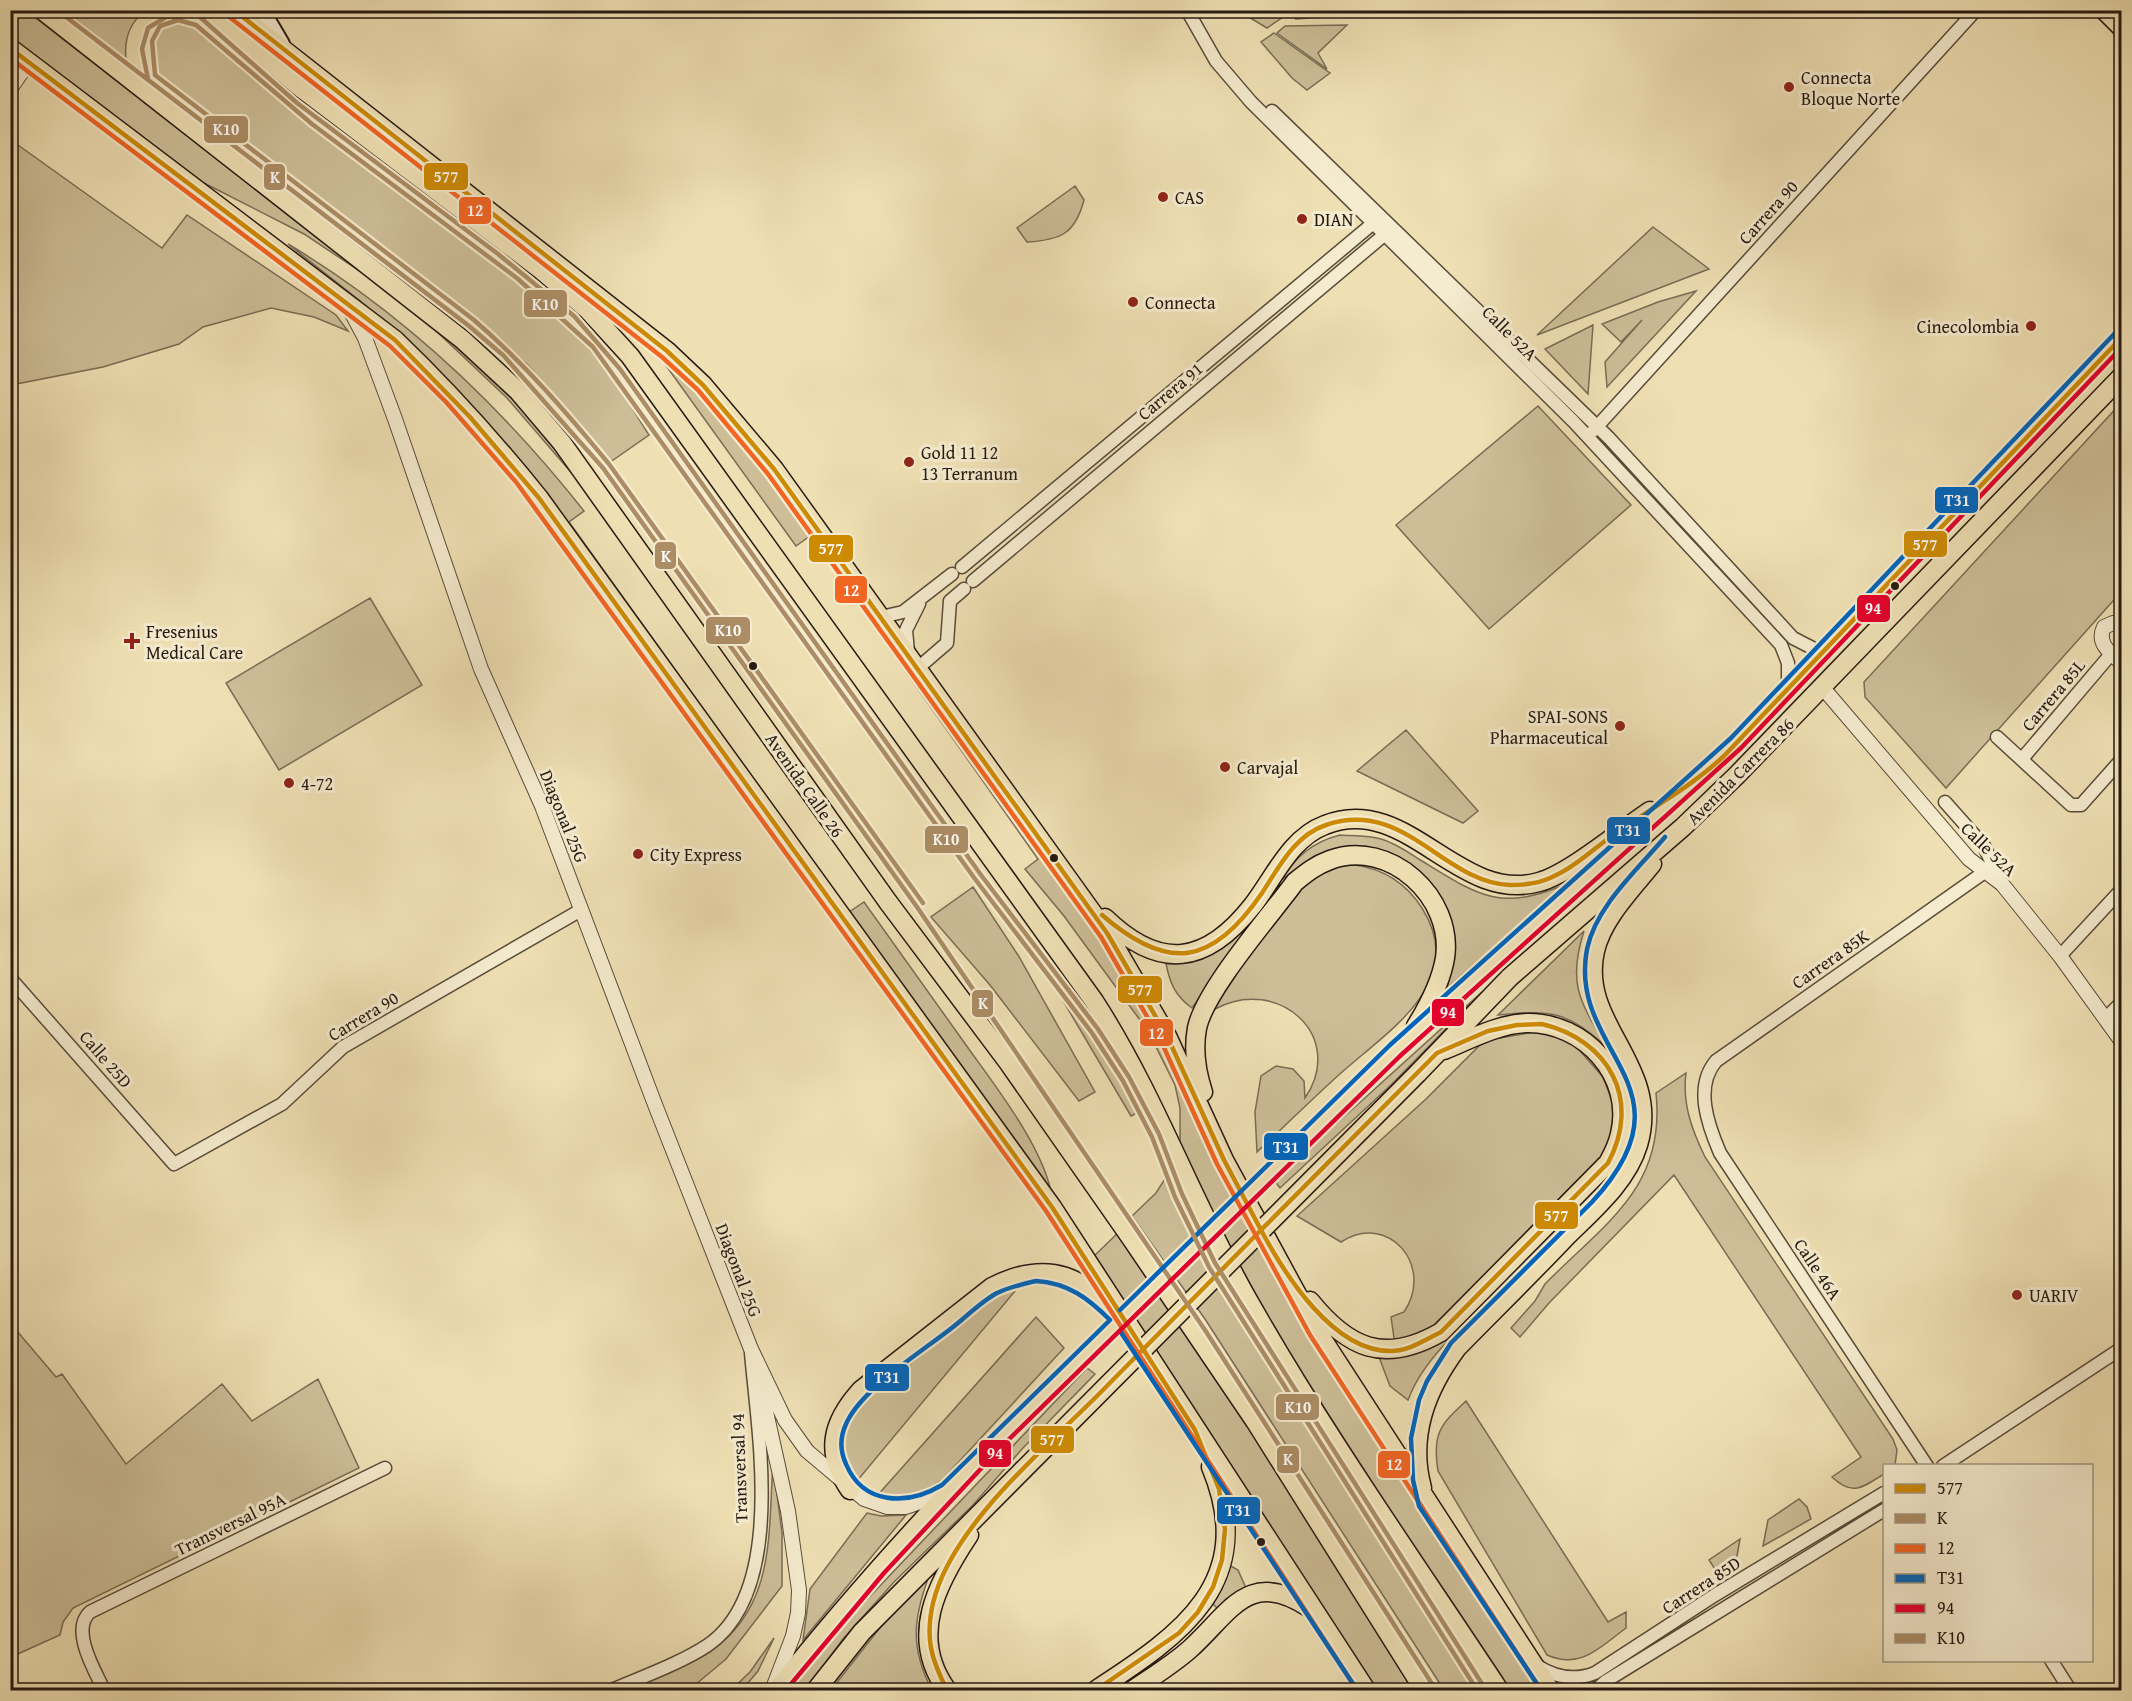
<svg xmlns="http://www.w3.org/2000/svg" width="2132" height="1701" font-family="'Gentium Book Plus',serif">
<rect width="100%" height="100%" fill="#efe0b4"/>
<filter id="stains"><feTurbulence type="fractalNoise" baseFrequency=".00333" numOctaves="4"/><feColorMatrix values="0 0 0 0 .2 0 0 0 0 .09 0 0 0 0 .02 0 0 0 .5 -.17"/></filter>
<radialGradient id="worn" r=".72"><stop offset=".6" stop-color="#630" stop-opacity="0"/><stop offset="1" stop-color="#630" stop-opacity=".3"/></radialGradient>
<path fill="#cdbe98" stroke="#7a6c54" stroke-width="1.5" d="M1244,10H1292V11L1267,28L1242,13Z
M10,11H27L364,274L304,234L204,183L11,37Z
M65,11H145C129,23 124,39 126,59Z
M1309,11H1354L1357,15L1295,19Z
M179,23L189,24L207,33L324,133L525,284L568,323L609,371L649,435L606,465L578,424L527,364L321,201L172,89L151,71L150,45L160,28Z
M1347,25L1318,53L1327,69L1277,33L1285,26Z
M1274,33L1330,73L1307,90L1292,78L1261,42Z
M11,140L162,248L187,215L336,315L348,331L314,317L271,308L203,327L179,344L103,367L11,385Z
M1075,186L1084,200C1075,234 1061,240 1027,242L1017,228Z
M1653,227L1709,269L1537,335Z
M288,244C403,313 501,406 584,511L569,522L849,912L864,902C898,949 932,997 966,1045C995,1086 1043,1146 1052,1196L426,360L359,300Z
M1696,291L1607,387L1605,362L1642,320L1621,342L1602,324L1658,302Z
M433,322L484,365L578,475L575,477L507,398L431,326Z
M1593,325L1588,394L1545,349Z
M649,342L702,392L755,455L1132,982L1187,1096L1540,1690H1506L1276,1333L1239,1270L1180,1147V1108L1175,1085L1148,1031L1064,916L1025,869L1038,859L810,536L796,546Z
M2121,403V592L1946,788L1865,697L1864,682Z
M1538,406L1631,505L1489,629L1396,525Z
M370,598L422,685L279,770L226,683Z
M1406,730L1478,811L1463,823L1357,771Z
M1340,835C1354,836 1368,835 1381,839C1396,843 1409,853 1422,861C1479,896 1500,912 1566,884L1447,988C1463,926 1442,913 1408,866L1313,859L1281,880C1296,857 1312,842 1340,835Z
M1355,865C1384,869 1406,883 1422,908C1469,982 1388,1031 1341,1073C1312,1099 1285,1126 1257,1152L1255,1112L1261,1076L1276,1066L1293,1069L1304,1081L1305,1098C1347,1036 1278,975 1215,1009L1211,1006L1294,890L1323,872L1338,866Z
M973,887L1018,955L1095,1092L1079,1101L990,985L931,917Z
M1255,919L1192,1008C1175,996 1170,983 1166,964C1208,963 1225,946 1255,919Z
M1584,931C1567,984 1580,1002 1607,1047C1564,1010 1552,1010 1498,1015Z
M1055,987C1088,1026 1116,1066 1141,1111L1131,1116Z
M1482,992L1392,1084L1280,1188L1274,1180Z
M1534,1032L1557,1036L1574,1044L1603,1077L1614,1106L1610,1148L1443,1325L1395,1345L1391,1317L1404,1312C1435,1266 1388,1211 1341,1242L1297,1216L1426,1099L1480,1045L1494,1039Z
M1686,1073C1682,1104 1692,1130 1705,1157L1893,1439L1897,1450L1895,1465L1884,1466V1474C1863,1487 1853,1497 1832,1477L1861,1457L1674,1175L1549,1303L1520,1337L1511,1328L1535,1301L1545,1284C1605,1223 1666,1188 1656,1093Z
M1168,1174L1203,1253L1226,1293L1479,1690H1444L1205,1319L1132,1216L1156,1193Z
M1118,1233L1191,1334L1419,1690H1373L1094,1256Z
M1003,1289L1015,1291L857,1481C828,1455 845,1418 865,1392Z
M1036,1317L1064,1348L943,1479L916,1498L902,1501L876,1497Z
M11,1324L56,1377L62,1374L126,1464L222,1384L252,1421L318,1379L359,1468L73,1608L63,1622L60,1635L11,1657Z
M1456,1333C1436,1352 1418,1373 1408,1400L1390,1386L1379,1357C1410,1360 1431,1349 1456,1333Z
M1087,1368L1095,1374L1022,1449L973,1505L894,1582L843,1639L805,1690H792L812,1661L855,1612Z
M1466,1401L1608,1622L1626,1612V1628C1600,1647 1581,1670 1547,1655L1438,1471C1432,1434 1440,1425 1466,1401Z
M773,1463L782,1533V1586L726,1659L695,1685L686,1690H627C654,1678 686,1668 710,1652C776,1606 768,1534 773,1463Z
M1799,1499L1807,1507L1811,1519L1763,1546L1768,1520Z
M867,1513L881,1516L906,1515L803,1640L810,1589Z
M1740,1539L1737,1556L1716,1571L1709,1560Z
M1229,1565L1238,1570L1246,1588L1226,1599L1218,1609L1213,1604Z
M929,1576C913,1619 910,1648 932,1690H831L886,1620Z
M774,1638L758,1671L742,1690H731L750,1672Z"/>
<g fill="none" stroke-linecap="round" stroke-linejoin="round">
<g stroke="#584b3a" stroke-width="15">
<path id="minor" d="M1187,10L1216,61L1251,102L1573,421L1781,645L1788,663V689
M1272,111L1609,438L1793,638L1822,653
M1593,431L1976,10
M962,567L1377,220
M973,581L1390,230
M881,617L903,612L952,574
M908,652L906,630L919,604
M918,668L947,643L950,601L964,589
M1997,737L2071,805H2081L2122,759
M2022,759L2111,654
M1945,802L1984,846L2001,883
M2060,956L2122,889
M10,978L174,1164L282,1104L343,1047L581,910
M2106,1018L2122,1002
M1927,1466L1720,1153C1708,1125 1694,1087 1716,1061L1986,871
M1943,1466L2122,1348
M2051,1660L2070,1690
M1536,1665C1554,1677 1575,1681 1595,1673L1715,1595L1884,1493
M104,1690C95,1671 70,1630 90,1612L385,1468
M612,1690C642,1677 681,1663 708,1645C786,1591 758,1434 751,1353
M1596,1690L1606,1681L1884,1510"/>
</g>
<g stroke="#584b3a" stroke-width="16">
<path id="tertiary" d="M10,89L29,62
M349,308L365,338L395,419L481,669L542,806L654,1102L751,1349L785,1420L807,1451L864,1499L887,1507H906L943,1494
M2122,625L2113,623L2104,627C2096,643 2110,653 2122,663
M1823,688L1969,859L2002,884L2060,956L2122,1042
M759,1380L788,1511L799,1590L798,1613L793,1636L773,1688"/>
</g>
<g stroke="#261911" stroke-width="20">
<path id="secondary" d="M261,10L281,44"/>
</g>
<g stroke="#261911" stroke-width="21">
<path id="primary" d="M42,10L463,340L518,391L562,443L888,902L1008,1062L1131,1238L1255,1421L1424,1690
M208,10L301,88L540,269L588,310L630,356L1094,1001C1155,1095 1192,1202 1248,1300C1324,1434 1414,1561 1499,1690
M233,10L667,351L703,385L774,469L1107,933L1167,1036L1224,1160L1317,1331L1550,1690
M2104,10L2122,28
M10,48L395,340C447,390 494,442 539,498L1052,1207L1366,1690
M1105,918C1160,971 1206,965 1253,905C1274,878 1290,838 1325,825C1407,792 1458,905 1539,882C1569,874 1621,830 1650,811
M1395,1051L1736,743L2122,336
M1418,1073L1510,977L1683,827L1736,776L2122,376
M1203,1092C1196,1071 1193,1050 1197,1028C1205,990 1270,916 1295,882C1306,873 1316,865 1330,860C1390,838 1454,898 1445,958C1441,982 1429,1005 1416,1026
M1310,1301C1348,1348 1384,1365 1441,1332L1608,1163C1613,1154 1618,1144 1620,1134C1634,1076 1584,1022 1527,1023C1498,1024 1471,1039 1444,1050
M1422,1488C1408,1436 1426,1390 1457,1348C1493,1311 1530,1275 1566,1237C1592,1211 1627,1182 1638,1145C1662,1065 1578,1025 1595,951C1602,919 1632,889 1652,864
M850,1490C824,1452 832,1422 861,1390L992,1287C1037,1264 1074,1269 1109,1307
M777,1690C846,1603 920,1521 997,1441
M816,1690L862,1632L1023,1470
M947,1690C908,1637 937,1583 969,1535
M1096,1690C1181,1635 1259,1582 1211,1467
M1133,1690C1152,1677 1172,1665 1190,1649C1230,1613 1248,1568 1308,1607"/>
</g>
<use href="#minor" stroke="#f5ebce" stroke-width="12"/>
<use href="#tertiary" stroke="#f5ebce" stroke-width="14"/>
<use href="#secondary" stroke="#f5ebce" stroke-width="16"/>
<use href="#primary" stroke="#efe0b4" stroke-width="18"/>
<g stroke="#261911" stroke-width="21" stroke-linecap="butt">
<path id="primary-bridge" d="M997,1441L1395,1051
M1023,1470L1418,1073"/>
</g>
<use href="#primary-bridge" stroke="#efe0b4" stroke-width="18"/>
<g stroke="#f5ebce" stroke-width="9">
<path id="bus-1" d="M234,10L667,351L703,385L774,469L1107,933L1167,1036L1224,1160L1261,1230
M10,48L395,340L470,417L539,498L1052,1207L1195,1430L1219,1489L1225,1529L1222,1560L1213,1587L1198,1612L1179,1633L1096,1690
M1102,915C1168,972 1212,966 1262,893C1279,867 1295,835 1326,825C1404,798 1444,883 1510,885C1523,885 1537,884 1550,878C1574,868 1592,850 1613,835C1651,808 1690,788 1724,756L2122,337
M1542,1024C1609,1040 1642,1100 1608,1163L1441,1332C1425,1340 1409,1351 1390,1351C1333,1351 1285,1275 1261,1230L1437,1053L1488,1031L1517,1025Z
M947,1690C931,1659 925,1638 933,1603C951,1527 1044,1449 1098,1395C1152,1340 1207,1285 1261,1230"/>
</g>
<g stroke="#f5ebce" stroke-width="9">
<path id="bus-2" d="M57,10L469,326L504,356L603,468L917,907L1205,1330L1436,1690
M192,10L297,103L498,254L574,316L620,369L981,875L1098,1029L1129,1077L1159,1134L1182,1194L1215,1263L1486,1690
M148,79L142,49L148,28L166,17L196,15"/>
</g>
<g stroke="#f5ebce" stroke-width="9">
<path id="bus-3" d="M228,16L662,357L698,390L768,474L1101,937L1160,1039L1217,1164L1310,1335L1541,1690
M10,58L390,346L446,402L516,482L1046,1211L1357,1690"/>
</g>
<g stroke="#f5ebce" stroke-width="9">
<path id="bus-4" d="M1036,1281C1068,1283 1088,1298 1110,1320L942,1485C907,1506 863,1505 846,1464C840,1451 840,1437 846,1424C861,1389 923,1351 953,1327C967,1316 982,1301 997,1293C1009,1287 1023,1284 1036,1281Z
M1120,1310L1390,1045L1731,738L2117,331
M1120,1331L1357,1690
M1541,1690L1419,1506L1413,1480L1411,1438L1419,1400L1427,1381L1451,1343L1592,1202C1700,1085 1567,1054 1587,949C1596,906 1638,869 1665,837"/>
</g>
<g stroke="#f5ebce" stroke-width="9">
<path id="bus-5" d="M786,1690L884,1573L1002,1446L1400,1056L1741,748L2122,347"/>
</g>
<g stroke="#f5ebce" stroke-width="9">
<path id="bus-6" d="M923,903L609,464C567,413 524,363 474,320L155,75L152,41L160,26L178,20L196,25L312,124L518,279L593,347L975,879L1092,1033L1123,1081L1152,1137L1175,1197L1209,1267L1477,1690"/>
</g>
<use href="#bus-1" stroke="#cd8a03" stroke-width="4.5"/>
<use href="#bus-2" stroke="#ac8d65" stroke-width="4.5"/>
<use href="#bus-3" stroke="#f26522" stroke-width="4.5"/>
<use href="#bus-4" stroke="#0065bd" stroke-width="4.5"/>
<use href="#bus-5" stroke="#e4002b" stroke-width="4.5"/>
<use href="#bus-6" stroke="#ac8d65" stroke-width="4.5"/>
</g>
<g fill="#8f2418" stroke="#f5ebce" stroke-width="2">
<circle cx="1789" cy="87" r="6"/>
<circle cx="1163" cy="197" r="6"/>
<circle cx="1302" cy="219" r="6"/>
<circle cx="1133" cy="302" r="6"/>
<circle cx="2031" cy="326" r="6"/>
<circle cx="909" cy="462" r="6"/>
<path d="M129 632h6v6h6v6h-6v6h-6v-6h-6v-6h6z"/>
<circle cx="1620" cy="726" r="6"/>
<circle cx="1225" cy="767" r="6"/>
<circle cx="289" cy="783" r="6"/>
<circle cx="638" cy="854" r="6"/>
<circle cx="2017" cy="1295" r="6"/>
</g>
<g fill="#261911" stroke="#f5ebce" stroke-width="2">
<circle cx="1895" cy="586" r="5"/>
<circle cx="753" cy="666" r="5"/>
<circle cx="1054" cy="858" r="5"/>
<circle cx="1261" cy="1542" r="5"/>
</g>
<g text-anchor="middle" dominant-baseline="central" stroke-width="6" stroke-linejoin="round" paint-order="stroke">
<g font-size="18" fill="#261911" stroke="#f5ebce" text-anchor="start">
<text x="1801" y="77">Connecta<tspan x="1801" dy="21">Bloque Norte</tspan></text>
<text x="1175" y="197">CAS</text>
<text x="1314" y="219">DIAN</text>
<text x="1145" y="302">Connecta</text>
<text x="2019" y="326" text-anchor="end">Cinecolombia</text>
<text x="921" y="452">Gold 11 12<tspan x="921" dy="21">13 Terranum</tspan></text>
<text x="146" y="631">Fresenius<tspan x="146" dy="21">Medical Care</tspan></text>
<text x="1608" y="716" text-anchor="end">SPAI-SONS<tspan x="1608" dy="21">Pharmaceutical</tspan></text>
<text x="1237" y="767">Carvajal</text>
<text x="301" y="783">4-72</text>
<text x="650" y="854">City Express</text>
<text x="2029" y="1295">UARIV</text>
</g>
<g font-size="18" fill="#261911" stroke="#f5ebce">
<text transform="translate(1768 212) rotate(-48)">Carrera 90</text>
<text transform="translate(1510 333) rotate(45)">Calle 52A</text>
<text transform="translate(1170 391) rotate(-40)">Carrera 91</text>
<text transform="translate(2053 695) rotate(-50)">Carrera 85L</text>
<text transform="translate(1740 771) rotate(-45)">Avenida Carrera 86</text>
<text transform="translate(805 785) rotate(55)">Avenida Calle 26</text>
<text transform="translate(564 816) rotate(68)">Diagonal 25G</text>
<text transform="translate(1989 849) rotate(44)">Calle 52A</text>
<text transform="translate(1830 959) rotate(-35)">Carrera 85K</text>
<text transform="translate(363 1016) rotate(-31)">Carrera 90</text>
<text transform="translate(106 1059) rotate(49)">Calle 25D</text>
<text transform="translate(1818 1269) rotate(56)">Calle 46A</text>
<text transform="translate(739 1270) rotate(69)">Diagonal 25G</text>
<text transform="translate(739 1468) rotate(-92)">Transversal 94</text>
<text transform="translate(230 1524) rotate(-26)">Transversal 95A</text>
<text transform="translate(1701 1585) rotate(-33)">Carrera 85D</text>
</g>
</g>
<g stroke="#f5ebce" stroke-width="2">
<rect x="203" y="115" width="46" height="29" rx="6" fill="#ac8d65"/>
<rect x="423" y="162" width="46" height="29" rx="6" fill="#cd8a03"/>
<rect x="263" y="163" width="23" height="28" rx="6" fill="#ac8d65"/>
<rect x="458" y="196" width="34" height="29" rx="6" fill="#f26522"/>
<rect x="523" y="289" width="45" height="29" rx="6" fill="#ac8d65"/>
<rect x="1934" y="486" width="45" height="28" rx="6" fill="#0065bd"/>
<rect x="1903" y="530" width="45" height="28" rx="6" fill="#cd8a03"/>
<rect x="808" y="534" width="46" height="29" rx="6" fill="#cd8a03"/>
<rect x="654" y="541" width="23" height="29" rx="6" fill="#ac8d65"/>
<rect x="834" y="575" width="34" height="29" rx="6" fill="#f26522"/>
<rect x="1856" y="594" width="35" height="29" rx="6" fill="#e4002b"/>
<rect x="705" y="616" width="46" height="29" rx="6" fill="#ac8d65"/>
<rect x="1606" y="816" width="45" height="29" rx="6" fill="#0065bd"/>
<rect x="924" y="825" width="45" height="29" rx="6" fill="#ac8d65"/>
<rect x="1117" y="975" width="46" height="29" rx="6" fill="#cd8a03"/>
<rect x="971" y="989" width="23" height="29" rx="6" fill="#ac8d65"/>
<rect x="1431" y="998" width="34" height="29" rx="6" fill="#e4002b"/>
<rect x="1139" y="1018" width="35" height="29" rx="6" fill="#f26522"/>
<rect x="1263" y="1132" width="46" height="29" rx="6" fill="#0065bd"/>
<rect x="1534" y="1201" width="45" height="29" rx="6" fill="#cd8a03"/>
<rect x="864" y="1363" width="46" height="29" rx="6" fill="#0065bd"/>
<rect x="1275" y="1393" width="45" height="28" rx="6" fill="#ac8d65"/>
<rect x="1030" y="1425" width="45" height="29" rx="6" fill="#cd8a03"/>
<rect x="978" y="1439" width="34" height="29" rx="6" fill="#e4002b"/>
<rect x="1276" y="1445" width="24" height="29" rx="6" fill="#ac8d65"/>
<rect x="1377" y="1450" width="34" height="29" rx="6" fill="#f26522"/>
<rect x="1216" y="1496" width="45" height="29" rx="6" fill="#0065bd"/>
</g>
<g font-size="16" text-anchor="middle" font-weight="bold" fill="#fff">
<text x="226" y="135">K10</text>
<text x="446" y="182">577</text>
<text x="275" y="183">K</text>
<text x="475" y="216">12</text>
<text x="545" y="310">K10</text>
<text x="1957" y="506">T31</text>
<text x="1925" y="550">577</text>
<text x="831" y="554">577</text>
<text x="666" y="562">K</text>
<text x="851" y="596">12</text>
<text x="1873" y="614">94</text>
<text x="728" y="636">K10</text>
<text x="1628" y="836">T31</text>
<text x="946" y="845">K10</text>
<text x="1140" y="995">577</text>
<text x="983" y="1009">K</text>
<text x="1448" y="1018">94</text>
<text x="1156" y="1039">12</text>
<text x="1286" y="1153">T31</text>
<text x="1556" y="1221">577</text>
<text x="887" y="1383">T31</text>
<text x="1298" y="1413">K10</text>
<text x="1052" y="1445">577</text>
<text x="995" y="1459">94</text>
<text x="1288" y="1465">K</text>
<text x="1394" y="1470">12</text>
<text x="1238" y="1516">T31</text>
</g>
<rect width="2132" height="1701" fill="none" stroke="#efe0b4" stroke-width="36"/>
<rect x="12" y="12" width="2108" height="1677" fill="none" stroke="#261911" stroke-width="3"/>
<rect x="18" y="18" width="2096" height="1665" fill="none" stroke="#261911" stroke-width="1.5"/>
<rect x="1883" y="1464" width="210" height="198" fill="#f5ebce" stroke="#a29782" stroke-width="1.5"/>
<rect x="1895" y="1484" width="30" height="9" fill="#cd8a03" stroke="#a29782" stroke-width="1.5"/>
<text x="1937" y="1494" font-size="18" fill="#261911">577</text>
<rect x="1895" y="1514" width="30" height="9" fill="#ac8d65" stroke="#a29782" stroke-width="1.5"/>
<text x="1937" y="1524" font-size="18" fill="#261911">K</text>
<rect x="1895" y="1544" width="30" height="9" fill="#f26522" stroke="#a29782" stroke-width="1.5"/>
<text x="1937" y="1554" font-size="18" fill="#261911">12</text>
<rect x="1895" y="1574" width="30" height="9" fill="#0065bd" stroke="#a29782" stroke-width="1.5"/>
<text x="1937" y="1584" font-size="18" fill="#261911">T31</text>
<rect x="1895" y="1604" width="30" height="9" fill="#e4002b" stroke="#a29782" stroke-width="1.5"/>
<text x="1937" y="1614" font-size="18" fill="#261911">94</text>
<rect x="1895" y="1634" width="30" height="9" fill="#ac8d65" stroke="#a29782" stroke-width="1.5"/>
<text x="1937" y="1644" font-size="18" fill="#261911">K10</text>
<rect width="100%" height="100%" filter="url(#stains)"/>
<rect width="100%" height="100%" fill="url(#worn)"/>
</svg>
